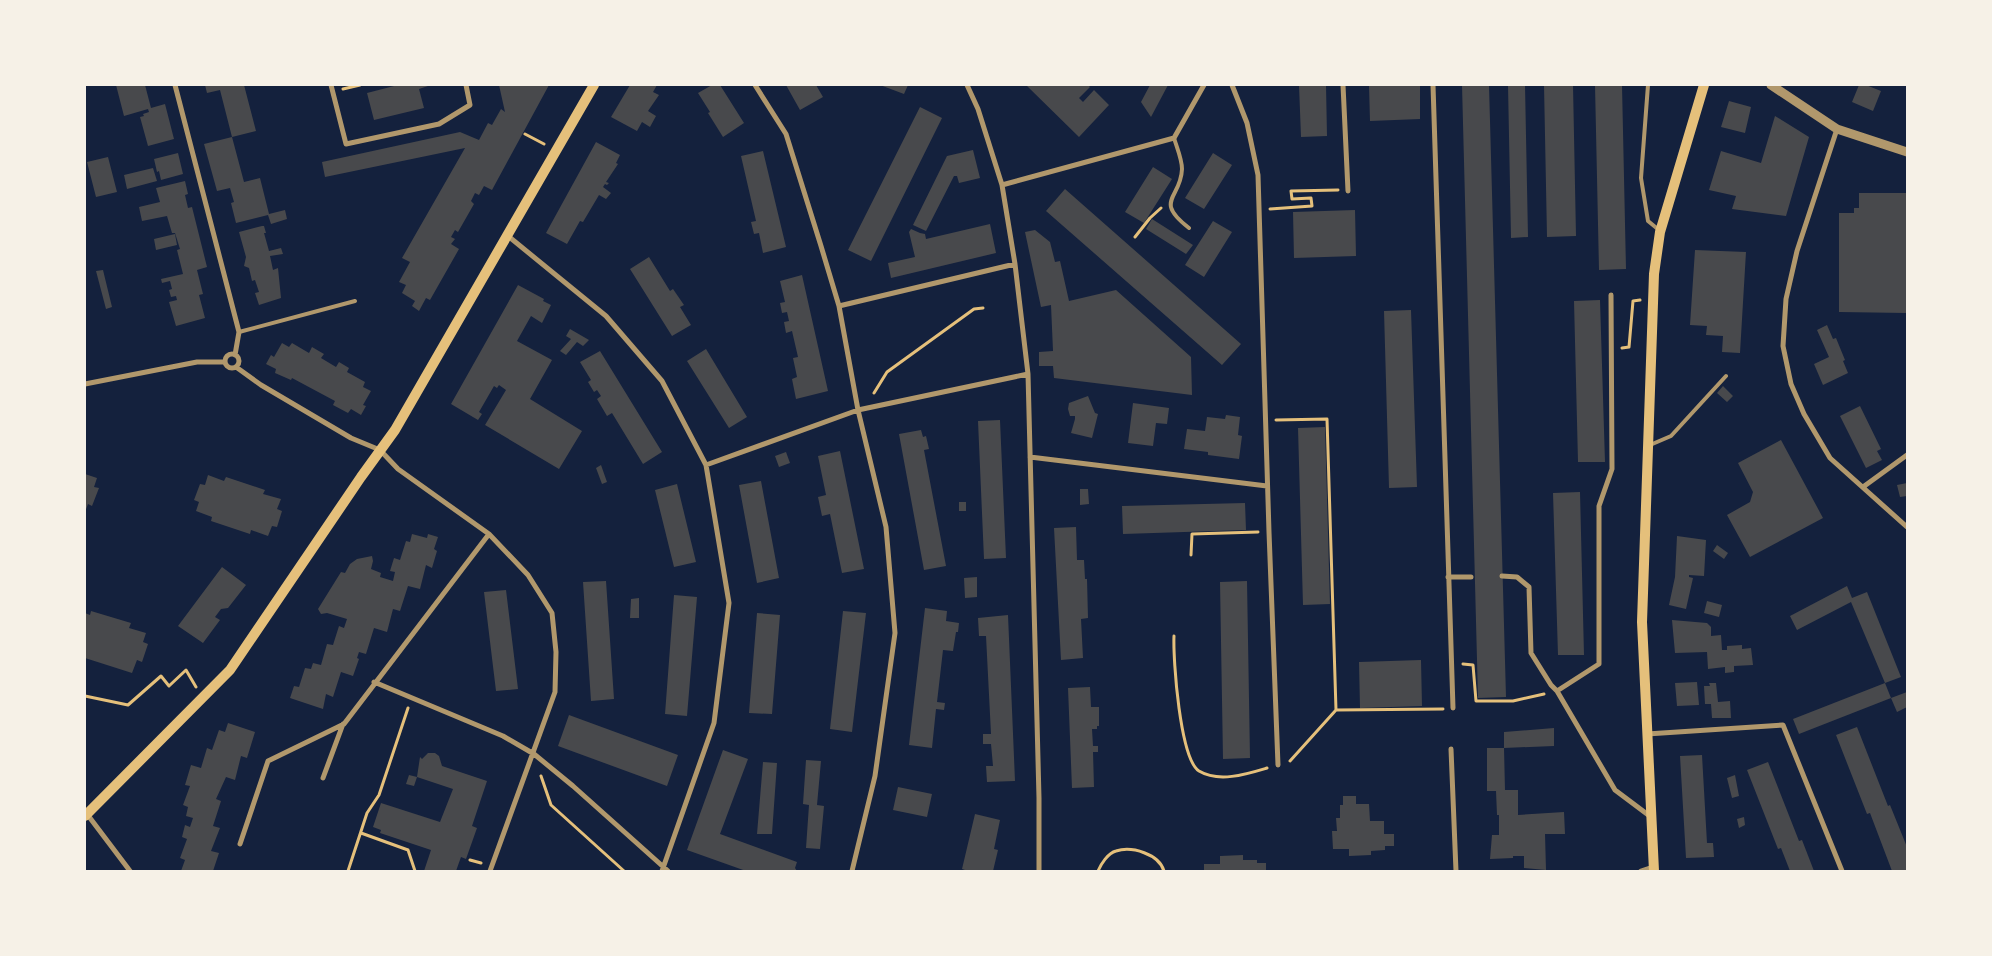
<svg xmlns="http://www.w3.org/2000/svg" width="1992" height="956" font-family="Signika,sans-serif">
<rect width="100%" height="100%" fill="#14213d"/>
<path fill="#48494c" d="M116,85H145L151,108L165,104L174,139L148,146L140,117L144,116L143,114L149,112L148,109L124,116Z
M205,85H244L256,131L232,137L220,90L207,93Z
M398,85H431L419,89L424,108L374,120L367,93Z
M499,85H549L492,190L484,186L479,195L475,193L471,201L474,204L458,232L455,230L451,237L455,239L451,244L459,249L430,300L426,298L419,311L412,306L415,301L402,293L406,285L399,282L410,262L402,258L465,148L325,177L322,162L460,132L479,140L488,123L492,125L501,109L505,112Z
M630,85H657L653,92L659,95L648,111L656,116L650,127L642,122L637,131L611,117Z
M712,85H720L744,123L723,137L708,113L710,112L698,93Z
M786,85H816L823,97L800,110Z
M880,85H908L904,94Z
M1026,85H1088L1090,87L1079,98L1083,102L1094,90L1109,105L1079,137Z
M1150,85H1168L1151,117L1141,102Z
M1299,85H1326L1327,136L1301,137Z
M1369,85H1420V119L1370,121Z
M1462,85H1489L1506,697L1478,698Z
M1508,85H1525L1528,237L1511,238Z
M1544,85H1573L1576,236L1547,237Z
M1595,85H1622L1626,269L1599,270Z
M1859,85H1866L1881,91L1873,111L1852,102Z
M1729,101L1751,107L1745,133L1721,127Z
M920,107L942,118L871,261L848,250Z
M1775,116L1809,137L1786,216L1732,209L1736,196L1709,190L1721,151L1761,163Z
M232,137L244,182L260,178L269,214L285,210L287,219L271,224L268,215L236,223L231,203L234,202L230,188L217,191L204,144Z
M596,142L620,155L616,163L618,164L606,182L609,183L607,185L605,184L603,187L611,193L606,199L599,195L583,222L580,221L567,244L546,233Z
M973,150L980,178L959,183L957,176H954L926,231L913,225L947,156Z
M763,151L786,247L763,253L759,233L754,234L751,222L756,221L741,156Z
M178,153L183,174L161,180L159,171L157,172L154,159Z
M1213,153L1232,165L1204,209L1185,198Z
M108,157L117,192L96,197L87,162Z
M1153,167L1172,179L1144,223L1125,212Z
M153,168L157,181L127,189L124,175Z
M185,181L188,194L185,195L188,208L192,207L207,267L197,270L203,294L199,295L205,318L176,326L169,302L177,300L176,296L171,297L169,290L172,289L170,281L162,283L161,279L183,274L177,250L180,249L175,233H172L167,216L142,221L139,207L160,202L156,188Z
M1065,189L1241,344L1222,365L1046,211Z
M1859,193H1907V313L1839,312V213H1854V208H1859Z
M1355,210L1356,256L1294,258L1293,212Z
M1152,219L1193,245L1186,254L1146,229Z
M1213,221L1232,232L1204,277L1185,265Z
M990,224L996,253L891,278L888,263L915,257L909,232L911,229L920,233L925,234L926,239Z
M262,226H264L266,233H264L269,251L281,248L283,254L270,256L273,270L278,268L281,298L259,305L255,293L259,292L255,280L252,281L249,268L244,266L246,257L239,232Z
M1035,230L1050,242L1055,262L1060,261L1069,301L1116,290L1191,357L1192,395L1054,378L1053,366H1039V352L1053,351L1051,305L1041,307L1025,232Z
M175,234L177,245L156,250L154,239Z
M1695,250L1746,252L1740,353L1722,352L1723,336L1706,335L1707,326L1690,325Z
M649,257L670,291L673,289L684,305L680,307L691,325L672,336L630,269Z
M103,270L112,307L106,309L96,271Z
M802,275L828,391L796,399L792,379L797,377L793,358L798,357L792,331L786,333L784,322L789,321L787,312L782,313L780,303L785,302L780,281Z
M518,285L544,299L543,301L551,305L542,323L531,316L517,341L552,360L530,399L582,431L559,469L485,425L506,390L499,385L497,388L494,386L479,412L482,414L478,420L451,404Z
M1600,300L1605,462H1578L1574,301Z
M1411,310L1417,487L1389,488L1384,311Z
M1827,325L1833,339L1836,338L1845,360L1843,361L1848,373L1823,385L1814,364L1829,357L1817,330Z
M570,329L589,340L583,346L577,342L566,355L560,351L571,339L566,336Z
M282,343L289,347L292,343L309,353L312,347L324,354L321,358L336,367L339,362L349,368L347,372L365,382L363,387L371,391L363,405L366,406L361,415L351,409L348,413L333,405L335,401L292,378L291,380L275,373L276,369L266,364L271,355L274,357Z
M706,349L747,417L729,428L687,361Z
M600,351L662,452L643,464L612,413L607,416L597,399L601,396L597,390L594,392L588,382L591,380L580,362Z
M1723,386L1733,396L1727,402L1717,393Z
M1088,396L1095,413L1098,414L1092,438L1071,433L1075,419V416H1070L1068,409L1069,403Z
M1133,403L1169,408L1167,424L1156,423L1153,446L1128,443Z
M1860,406L1881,449L1877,451L1882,460L1866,468L1840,416Z
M1226,415L1240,417L1238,435L1242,436L1239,459L1208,455V452L1184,449L1187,429L1205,431L1207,417L1225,419Z
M1000,420L1006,558L984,559L978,421Z
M1325,427L1330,604L1303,605L1298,428Z
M921,430L923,437L926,436L929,449L924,450L946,566L924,570L899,434Z
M1781,440L1823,518L1750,557L1727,515L1750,502L1753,492L1738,463Z
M840,451L864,569L842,573L830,514L822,516L818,497L826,495L818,456Z
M786,452L790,463L779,467L775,456Z
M601,465L607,482L602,484L596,468Z
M85,474L97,478L94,487L99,488L92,506L88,504L85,512Z
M208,475L224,481L226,477L265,490L263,494L281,499L277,509L282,511L277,527L272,526L268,536L251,530L250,534L211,521L212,517L196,511L199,502L194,500L200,484L205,485Z
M761,481L779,578L757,583L739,485Z
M1907,483V496L1900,497L1897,485Z
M677,484L696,562L674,567L655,490Z
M1080,489H1088L1089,504L1080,505Z
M1580,492L1584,655H1558L1553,493Z
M959,502H966V511H959Z
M1245,503L1246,530L1123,534L1122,506Z
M1076,527L1077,560H1084L1085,579H1087L1088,618L1081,619L1083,658L1061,660L1054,528Z
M412,534L427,538L428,534L438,537L434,549L437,551L432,568L426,565L420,589L408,586L400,611L393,609L387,632L374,628L366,654L359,652L357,658L359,659L353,676L341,672L333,697L326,694L323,709L290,698L294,686L299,687L305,668L311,669L313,663L321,665L327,644L333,645L339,626L344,628L347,619L327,613L321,614L318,609L341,572L345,573L350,564L357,559L372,556L373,561L371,569L381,573L380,577L393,581L395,572L390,571L394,558L400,560L406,541L410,542Z
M1677,536L1706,540L1704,576L1689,575V577L1693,578L1686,609L1669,605L1675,577Z
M1717,545L1728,553L1724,559L1713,551Z
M222,567L246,585L228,608L221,609L215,617L220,620L203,643L178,626Z
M977,577V597L965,598L964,578Z
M606,581L614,699L591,701L583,582Z
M1247,581L1250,758L1223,759L1220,582Z
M1847,586L1852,598L1867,592L1901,677L1885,683L1891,698L1799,734L1793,719L1885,683L1851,602L1797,630L1790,616Z
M506,590L518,689L496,691L484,592Z
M674,595L697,597L687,716L665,714Z
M639,598V618H630L631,599Z
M1707,601L1722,605L1719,617L1704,613Z
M925,608L947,611L946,621L959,623L958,632H956L953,651L943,650L937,702L945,703L944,710L936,709L932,748L909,745Z
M91,611L131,623L129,628L146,633L143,642L148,644L142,662L137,660L132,673L85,658V613L90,615Z
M843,611L866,613L852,732L830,729Z
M757,613L780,615L772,714L749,713Z
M1008,615L1015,781L987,782L986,766H993L991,744H983V734H991L986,636H979L978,618Z
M1672,620L1707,623L1711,627V636L1721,635L1722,650H1727V646L1742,645V649L1751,648L1753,665L1734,666V672L1725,673V667L1708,669L1707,652L1675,653Z
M1421,660L1422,706L1360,708L1359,662Z
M1697,682L1699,705L1677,706L1675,683Z
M1709,683H1716L1718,702L1730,701L1731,718H1712L1711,704H1705L1704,686H1710Z
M1090,687L1091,707H1099V726H1097V729H1092L1093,746H1098V752H1093L1094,787L1072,788L1068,688Z
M1907,692V707L1897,712L1891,698Z
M569,715L678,755L667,786L558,746Z
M228,723L255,732L247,758L241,756L235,780L226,777L216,799L221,801L213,826L220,828L211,851L219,853L213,871H181L185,860L180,858L187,839L182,837L185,825L190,827L193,818L186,816L188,807L183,805L190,786L185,785L191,765L201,768L207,748L212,750L219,730L225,732Z
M1857,727L1888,806L1890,805L1907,847V871H1892L1870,813L1867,814L1836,735Z
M1554,728V746L1504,748V732Z
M1487,748H1504L1505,790H1518V815L1564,812L1565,834H1545L1546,870L1524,868V856H1513V858L1490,859L1492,835H1499V815H1497L1496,791H1487Z
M723,750L748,759L720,834L797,862L795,868L797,871H746L687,850Z
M428,753H435L439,756L442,766L487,781L472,826L477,828L466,859L461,857L456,871H424L431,850L380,833L381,830L373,827L381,803L440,822L453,789L417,777L414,786L406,784L409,775L417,777L420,757L422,759Z
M1702,755L1707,843H1713L1714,857L1686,858L1680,756Z
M806,760L821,761L817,805L824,806L820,849L806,848L809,805L803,804Z
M763,762L777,763L772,834H757Z
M1768,762L1799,841L1802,840L1814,871H1790L1781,848L1778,849L1747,770Z
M1735,775L1739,796L1732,798L1727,778Z
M898,787L932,794L927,817L893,810Z
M1343,796H1356V804H1369L1370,821H1384V834H1394V846H1385V850L1371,851V855L1349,856V849H1333L1332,831H1337L1336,818H1340V805H1343Z
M975,814L1000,820L994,849L998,850L993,871H968L962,869Z
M1744,817L1745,825L1739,828L1737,819Z
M1243,855V860H1257V863H1266V871H1204V864H1220V856Z"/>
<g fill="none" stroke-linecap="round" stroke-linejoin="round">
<path stroke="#e5c07b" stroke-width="3" d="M343,89L360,85
M525,134L544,144
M1270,209L1312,206L1311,198L1292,199L1291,191L1338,190
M1135,237L1150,218L1161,208
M1622,348L1629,347L1633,301L1640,300
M874,393L887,372L974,309L983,308
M1276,420L1327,419L1336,710
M1191,555L1192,534L1258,532
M1174,636C1173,660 1180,759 1199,771C1219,783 1247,774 1267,768
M1463,664L1473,665L1476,701H1513L1544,694
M85,696L128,705L161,676L169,686L186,670L196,687
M1290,761L1336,710L1443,709
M541,776L551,805L624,871
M361,833L408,850L415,871
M470,860L481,863
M348,871L367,813L379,795L408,708
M1098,871C1101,864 1108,853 1116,851C1132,846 1159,854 1164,871"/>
<path stroke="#b1986c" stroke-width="4" d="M1648,85L1641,178L1648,221L1659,230
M1174,138C1177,148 1182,159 1182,169C1181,199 1153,200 1189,228
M239,332L355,301
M1650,445L1671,436L1726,376"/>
<path stroke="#b1986c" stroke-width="5" d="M175,85L239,332L235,355
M331,85L346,144L439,124L470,105L466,85
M755,85L786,134L821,246L839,306L858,410L886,527L895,633L875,776L852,871
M967,85L978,109L1002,185L1015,264L1028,374L1039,798V871
M1232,85L1247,123L1258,175L1269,532L1278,765
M1343,85L1348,191
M1433,85L1453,708
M1837,129L1797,251L1786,299L1783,346L1791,384L1804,414L1830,458L1907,527
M1002,185L1174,138L1204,85
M508,236L606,316L662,381L706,465L729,603L714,723L662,871
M839,306L1015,264
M225 361a7 7 0 1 1 14 0a7 7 0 1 1-14 0Z
M236,367L261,385L351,438L380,450L398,469L489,534L528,575L552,613L556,652L555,692L490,871
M85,384L197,362H225
M1030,457L1267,486
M706,465L858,410L1028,374
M1863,487L1907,455
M1502,576L1517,577L1529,587L1531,653L1551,685L1557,691L1615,790L1651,817
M1448,577H1471
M374,682L503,736L534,754L573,786L668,871
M1557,691L1599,664V506L1612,469L1611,295
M1647,734L1783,725L1842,871
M1451,749L1456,871
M323,778L343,724
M87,814L130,871
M240,844L268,761L344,724L489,534
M1641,871L1653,867"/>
<path stroke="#b1986c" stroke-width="9" d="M1771,85L1837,129L1907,152"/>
<path stroke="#e5c07b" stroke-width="10" d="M85,816L230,670L361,477L395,430L594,85
M1654,871L1642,622L1654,274L1660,232L1704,85"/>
</g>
<rect width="1992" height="956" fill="none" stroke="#f6f1e7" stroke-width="172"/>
</svg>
